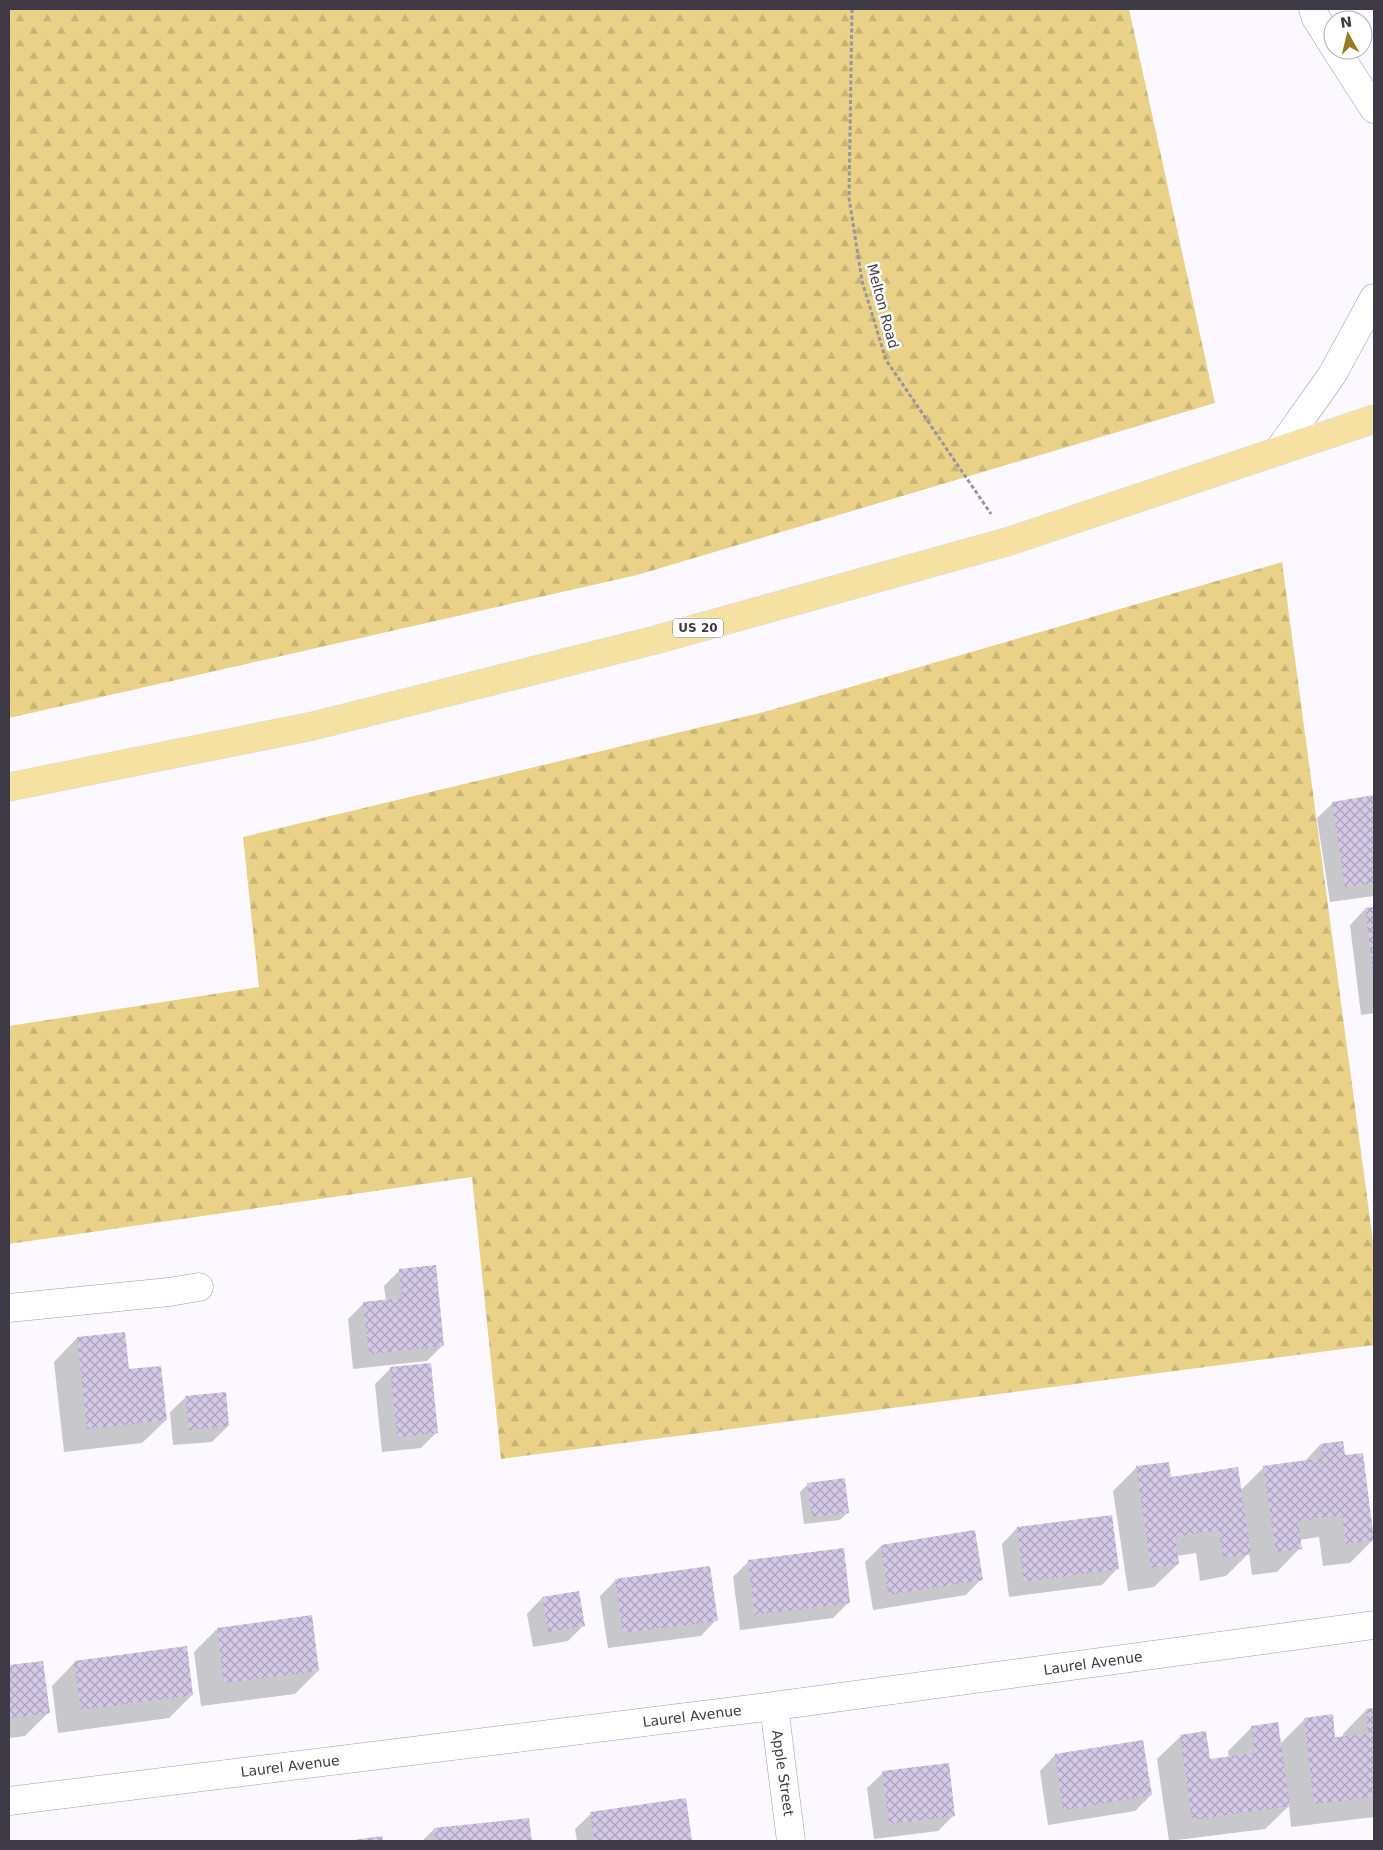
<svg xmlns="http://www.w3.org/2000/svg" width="1383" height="1850" font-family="'DejaVu Sans',sans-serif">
<defs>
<pattern id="forest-firs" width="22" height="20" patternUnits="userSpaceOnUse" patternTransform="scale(1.25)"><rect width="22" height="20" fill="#e9d188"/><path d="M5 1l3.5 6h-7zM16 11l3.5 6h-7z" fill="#c9b477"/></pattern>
<pattern id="building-cross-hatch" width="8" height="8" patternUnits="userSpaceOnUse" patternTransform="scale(1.25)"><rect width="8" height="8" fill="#d3c8e5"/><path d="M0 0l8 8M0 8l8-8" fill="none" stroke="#ada3bb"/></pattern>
</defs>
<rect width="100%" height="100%" fill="#fbf9ff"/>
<path fill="url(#forest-firs)" d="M9,9H1129L1215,403L637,575L9,718Z
M1282,562L1374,1249V1345L501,1459L472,1177L9,1244V1026L259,987L243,837L764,712Z"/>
<path fill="#0003" d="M1374,796V896L1330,902L1317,818L1333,803Z
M1374,908V1013L1361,1015L1350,925L1365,909Z
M400,1270L443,1345L427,1361L353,1369L348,1319L364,1303L386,1301L384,1286Z
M77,1338L128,1371L166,1420L142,1443L64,1452L54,1362Z
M391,1368L437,1432L421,1448L382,1452L375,1384Z
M186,1397L228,1426L212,1442L173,1445L170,1412Z
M1320,1445L1344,1456L1374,1539L1350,1563L1323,1566L1319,1537L1299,1540L1300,1548L1277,1572L1252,1575L1249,1553L1226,1576L1200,1581L1196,1553L1177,1556L1178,1564L1154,1587L1128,1591L1113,1491L1137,1467L1170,1479L1240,1491L1264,1467L1304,1462Z
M808,1484L848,1512L840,1520L804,1524L800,1492Z
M1017,1528L1117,1569L1102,1585L1009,1597L1002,1544Z
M881,1546L981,1579L966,1595L873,1610L865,1562Z
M749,1561L849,1602L833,1618L740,1630L733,1577Z
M616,1580L716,1620L701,1636L608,1648L600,1596Z
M542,1598L584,1625L568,1641L533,1647L527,1614Z
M217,1629L318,1671L295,1694L201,1706L194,1652Z
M42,1662L48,1713L25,1736L9,1738V1667Z
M75,1662L192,1695L169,1718L58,1733L52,1686Z
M1366,1710H1374V1817L1291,1827L1289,1806L1265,1829L1169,1841L1157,1759L1181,1736L1209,1761L1229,1758L1228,1751L1252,1727L1280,1744L1305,1719L1334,1739L1343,1738V1734Z
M1055,1755L1151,1795L1135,1811L1048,1825L1040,1771Z
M883,1773L954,1815L938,1831L874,1839L867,1788Z
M685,1799L691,1841H577L575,1829L591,1814Z
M528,1819L531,1841H422L434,1829Z"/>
<path fill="url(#building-cross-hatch)" d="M1374,795V883L1345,887L1332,802Z
M1374,907V973H1373L1365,908Z
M436,1265L444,1346L369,1354L363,1302L402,1298L399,1269Z
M125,1332L129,1369L161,1366L167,1420L87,1429L77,1337Z
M431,1363L438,1433L397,1437L390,1367Z
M226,1392L229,1426L189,1430L185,1396Z
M1343,1441L1345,1455L1363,1453L1374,1540L1346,1544L1342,1515L1298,1521L1302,1549L1276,1552L1263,1466L1322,1458L1320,1444Z
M1169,1462L1171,1477L1238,1467L1251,1554L1223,1558L1219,1530L1175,1537L1179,1564L1151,1568L1136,1466Z
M845,1478L849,1513L812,1517L807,1483Z
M1112,1515L1119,1569L1024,1582L1017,1527Z
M975,1530L983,1580L888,1595L881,1545Z
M844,1548L850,1603L755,1615L748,1560Z
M710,1566L718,1621L623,1633L615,1579Z
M579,1591L585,1626L548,1632L542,1597Z
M312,1615L319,1671L224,1683L217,1628Z
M187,1646L193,1695L81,1710L74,1661Z
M43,1661L50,1713L9,1718V1665Z
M1374,1708V1797L1314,1804L1304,1718L1333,1714L1335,1737L1368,1734L1366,1709Z
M1278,1722L1290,1806L1192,1820L1180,1735L1206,1731L1210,1759L1255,1753L1251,1726Z
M1143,1740L1152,1795L1063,1810L1055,1754Z
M949,1763L955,1816L889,1824L882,1771Z
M686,1798L692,1841H594L590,1812Z
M529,1818L532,1841H435L434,1828Z
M382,1836L383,1841H353V1840Z"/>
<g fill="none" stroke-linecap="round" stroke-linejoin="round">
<g stroke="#a399b4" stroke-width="29">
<path id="minor" d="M1313,9L1316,18L1333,45
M1336,50L1374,109
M1278,451L1332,375L1374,298
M9,1308L169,1292L199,1287
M774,1706L791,1841
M9,1801L774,1706L1374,1625"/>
</g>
<g stroke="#d8d8da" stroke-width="29">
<path id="major" d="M9,787L313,726L655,640L1010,541L1374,419"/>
</g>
<path stroke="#98959d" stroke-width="3" stroke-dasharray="4 2.5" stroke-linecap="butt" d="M852,9L849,198L862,281L886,360L991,514"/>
<use href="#minor" stroke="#fff" stroke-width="28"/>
<use href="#major" stroke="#f5e2a3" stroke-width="28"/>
</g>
<g text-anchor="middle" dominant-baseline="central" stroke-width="5" stroke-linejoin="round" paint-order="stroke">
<rect fill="#fff" stroke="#78757d" stroke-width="1" x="673" y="618.5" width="50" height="19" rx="4"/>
<g font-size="12" font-weight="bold" fill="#3e3a45">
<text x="698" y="628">US 20</text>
</g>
<g font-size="14" fill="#3e3a45" stroke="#fff">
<text transform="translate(883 306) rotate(75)">Melton Road</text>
<text transform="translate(1093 1663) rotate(-8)">Laurel Avenue</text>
<text transform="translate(692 1716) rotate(-7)">Laurel Avenue</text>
<text transform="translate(290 1766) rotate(-7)">Laurel Avenue</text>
<text transform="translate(783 1773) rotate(82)">Apple Street</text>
</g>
</g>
<rect width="1383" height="1850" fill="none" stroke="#3e3a45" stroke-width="20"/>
<g transform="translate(1348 35) rotate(352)"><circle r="24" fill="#ffffff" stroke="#b2b0b5"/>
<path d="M0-4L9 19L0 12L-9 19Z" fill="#957c23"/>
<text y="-8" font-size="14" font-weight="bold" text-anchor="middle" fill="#3e3a45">N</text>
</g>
</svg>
